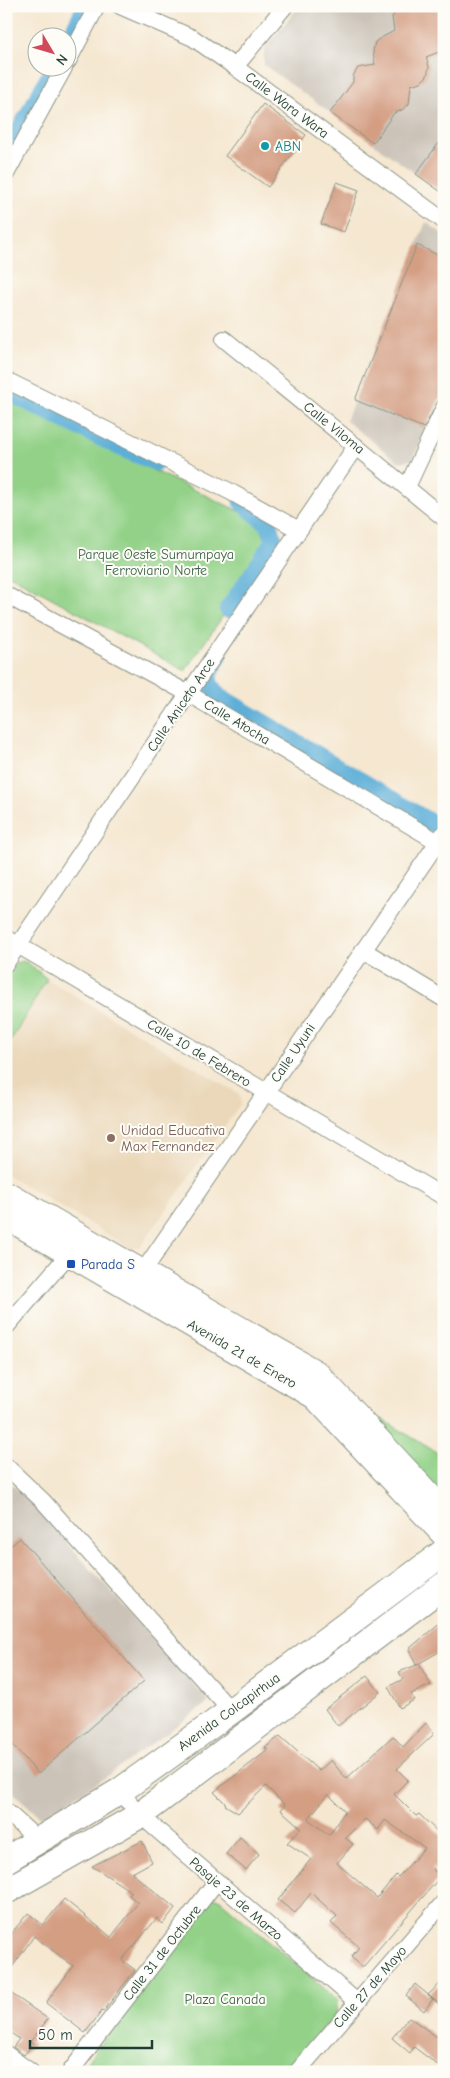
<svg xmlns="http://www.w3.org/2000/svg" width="450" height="2078" font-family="'Comic Neue',sans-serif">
<rect width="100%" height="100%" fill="#fdfcf7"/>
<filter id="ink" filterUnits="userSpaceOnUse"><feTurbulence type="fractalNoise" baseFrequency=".02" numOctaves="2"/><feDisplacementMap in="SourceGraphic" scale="10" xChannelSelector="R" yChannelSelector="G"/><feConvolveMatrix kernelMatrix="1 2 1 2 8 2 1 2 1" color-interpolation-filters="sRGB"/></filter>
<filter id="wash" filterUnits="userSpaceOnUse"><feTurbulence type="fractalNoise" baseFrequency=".0096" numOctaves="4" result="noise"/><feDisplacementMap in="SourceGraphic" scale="20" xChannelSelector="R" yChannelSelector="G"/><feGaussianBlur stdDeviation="1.12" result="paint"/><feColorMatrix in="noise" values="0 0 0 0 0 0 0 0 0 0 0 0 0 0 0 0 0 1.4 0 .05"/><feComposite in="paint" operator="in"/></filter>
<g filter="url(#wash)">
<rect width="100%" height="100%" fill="#f5e7d0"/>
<path fill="#ebd8ba" d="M47,979L239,1094L241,1103L140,1247L132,1249L6,1174V1049Z"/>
<path fill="#cbc3b8" d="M299,6H444V194L264,65V50Z
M426,222L444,235V390L412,460L399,462L346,421Z
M6,1479L32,1503L209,1702L103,1779L41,1818L6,1786Z"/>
<path fill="#92d187" stroke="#58875e" d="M6,400L270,526L274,542L185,671L6,573Z
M22,961L28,963L47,979L6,1049V978L16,963Z
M382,1419L444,1457V1497L376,1421Z
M213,1897L219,1899L338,2000L336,2014L285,2072H79Z"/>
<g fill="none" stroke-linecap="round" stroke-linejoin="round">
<path stroke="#5dafd8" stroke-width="18" d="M68,42L86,6
M6,155L54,68
M6,391L126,450L156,462
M228,609L274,542L270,526L242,502
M218,657C206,675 204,684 222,698L433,824"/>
</g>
<g id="blocks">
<path fill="#d49e83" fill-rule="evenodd" d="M405,6H444V50L426,57L429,67L427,76L421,82L411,85L409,104L402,110L394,113L373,143L330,113L353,82V76L358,68L375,65L373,51L375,42L379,39L394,31L392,17L397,10Z
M263,104L306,135L268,187L225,156Z
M444,136V194L416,174Z
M337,182L359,190L344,232L321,224Z
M417,245L444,258V390L424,428L355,400Z
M20,1538L144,1681L38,1774L6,1737V1550Z
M444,1619V1649L416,1665L409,1649Z
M419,1664L431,1685L411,1694L414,1700L400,1708L388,1687L403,1679L399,1672Z
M367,1676L380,1692L338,1726L325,1709Z
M426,1723L434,1734L397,1769L408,1780L394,1794L416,1816L419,1814L444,1838V1856L432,1869L441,1876L363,1967L351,1957L359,1947L331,1923L337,1916L311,1893L295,1913L278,1900L311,1859L287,1843L301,1828L281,1810L285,1805L266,1786L238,1813L225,1805L226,1804L214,1792L268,1750L265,1748L280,1736L319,1771L331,1760L346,1779L393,1736L403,1747ZM328,1794L345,1811L329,1835L308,1819ZM365,1819L378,1830L385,1820L425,1848L398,1877L396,1875L377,1898L337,1863L353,1844L345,1838Z
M240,1837L259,1854L246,1870L226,1854Z
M142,1841L152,1862L132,1873L175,1908L163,1924L157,1918L122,1960L135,1970L103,2012L102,2011L85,2033L46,2003L73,1966L34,1936L6,1976V1940L28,1913L43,1925L64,1899L111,1937L138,1903L129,1895L132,1892L92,1866Z
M444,1980V2008L428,1995Z
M415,1984L433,1999L424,2011L406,1996Z
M6,1990L48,2019L30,2042L33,2044L24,2055L13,2047L19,2039L6,2029Z
M409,2017L444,2042V2070L414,2047L410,2053L392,2038Z"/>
</g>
</g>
<g filter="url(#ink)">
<use href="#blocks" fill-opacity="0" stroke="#8a9282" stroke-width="1"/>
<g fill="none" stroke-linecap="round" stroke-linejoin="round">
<g stroke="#8a9282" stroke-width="18">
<path id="street" d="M120,6L193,38L235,67L444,221
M68,61L97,6
M235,67L285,6
M6,174L64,68
M224,339L444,518
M6,380L229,491L299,530
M407,487L444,408
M6,595L189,694L438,842
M6,938L444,1197
M363,950L444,999
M6,963L356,446
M142,1273L444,833
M6,1327L75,1247
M6,1466L43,1501L231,1711
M120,1791L140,1815L357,2002
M6,1811L39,1841
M6,2054L31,2072
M70,2072L216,1882
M297,2072L444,1902"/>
</g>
<g stroke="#8a9282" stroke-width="26">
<path id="secondary" d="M6,1193L317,1373L444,1511
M6,1217L315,1397L444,1535"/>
</g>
<g stroke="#8a9282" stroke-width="28">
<path id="primary" d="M6,1860L120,1791L231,1711L444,1552
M6,1891L140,1815L444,1585"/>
</g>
<use href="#street" stroke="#fff" stroke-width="16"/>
<use href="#secondary" stroke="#fff" stroke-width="24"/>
<use href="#primary" stroke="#fff" stroke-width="26"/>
</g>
</g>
<circle fill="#0f9aa8" stroke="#fdfcf7" stroke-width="2" cx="265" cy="146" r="5"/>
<circle fill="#8d6e63" stroke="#fdfcf7" stroke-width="2" cx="111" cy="1138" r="5"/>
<rect fill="#1a4fb4" stroke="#fdfcf7" stroke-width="2" x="66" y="1259" width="10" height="10" rx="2.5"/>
<g text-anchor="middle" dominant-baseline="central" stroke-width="4" stroke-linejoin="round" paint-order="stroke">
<g font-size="14" fill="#1f3d34" stroke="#fdfcf7">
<text transform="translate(287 105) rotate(37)">Calle Wara Wara</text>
<text transform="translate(334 428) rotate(39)">Calle Viloma</text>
<text transform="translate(181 705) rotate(-56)">Calle Aniceto Arce</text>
<text transform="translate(237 722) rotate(31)">Calle Atocha</text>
<text transform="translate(199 1053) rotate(31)">Calle 10 de Febrero</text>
<text transform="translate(293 1053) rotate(-56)">Calle Uyuni</text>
<text transform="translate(242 1354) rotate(30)">Avenida 21 de Enero</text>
<text transform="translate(229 1712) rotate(-36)">Avenida Colcapirhua</text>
<text transform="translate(236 1899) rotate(41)">Pasaje 23 de Marzo</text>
<text transform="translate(162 1953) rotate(-52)">Calle 31 de Octubre</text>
<text transform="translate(370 1987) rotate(-49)">Calle 27 de Mayo</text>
</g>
<g font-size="14" fill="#0d838f" stroke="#fdfcf7" text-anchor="start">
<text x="275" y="146">ABN</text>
</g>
<g font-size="14" fill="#3c6249" stroke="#fdfcf7">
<text x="156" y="554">Parque Oeste Sumumpaya<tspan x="156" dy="16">Ferroviario Norte</tspan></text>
<text x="225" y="1999">Plaza Canada</text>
</g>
<g font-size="14" fill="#785e54" stroke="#fdfcf7" text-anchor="start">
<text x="121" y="1130">Unidad Educativa<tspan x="121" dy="16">Max Fernandez</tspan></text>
</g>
<g font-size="14" fill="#164399" stroke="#fdfcf7" text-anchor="start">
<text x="81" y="1264">Parada S</text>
</g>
</g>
<rect width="450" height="2078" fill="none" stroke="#fdfcf7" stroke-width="25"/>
<g transform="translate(52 52) rotate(128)"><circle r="24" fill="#fdfcf7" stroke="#a4b0a9"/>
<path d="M0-4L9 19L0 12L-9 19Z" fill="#d1495b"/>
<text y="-8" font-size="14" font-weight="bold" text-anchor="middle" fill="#1f3d34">N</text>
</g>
<path d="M30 2040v8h122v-8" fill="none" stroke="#1f3d34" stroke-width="2.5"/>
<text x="38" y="2040" font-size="15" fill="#1f3d34" stroke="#fdfcf7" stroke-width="4" paint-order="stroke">50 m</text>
</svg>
